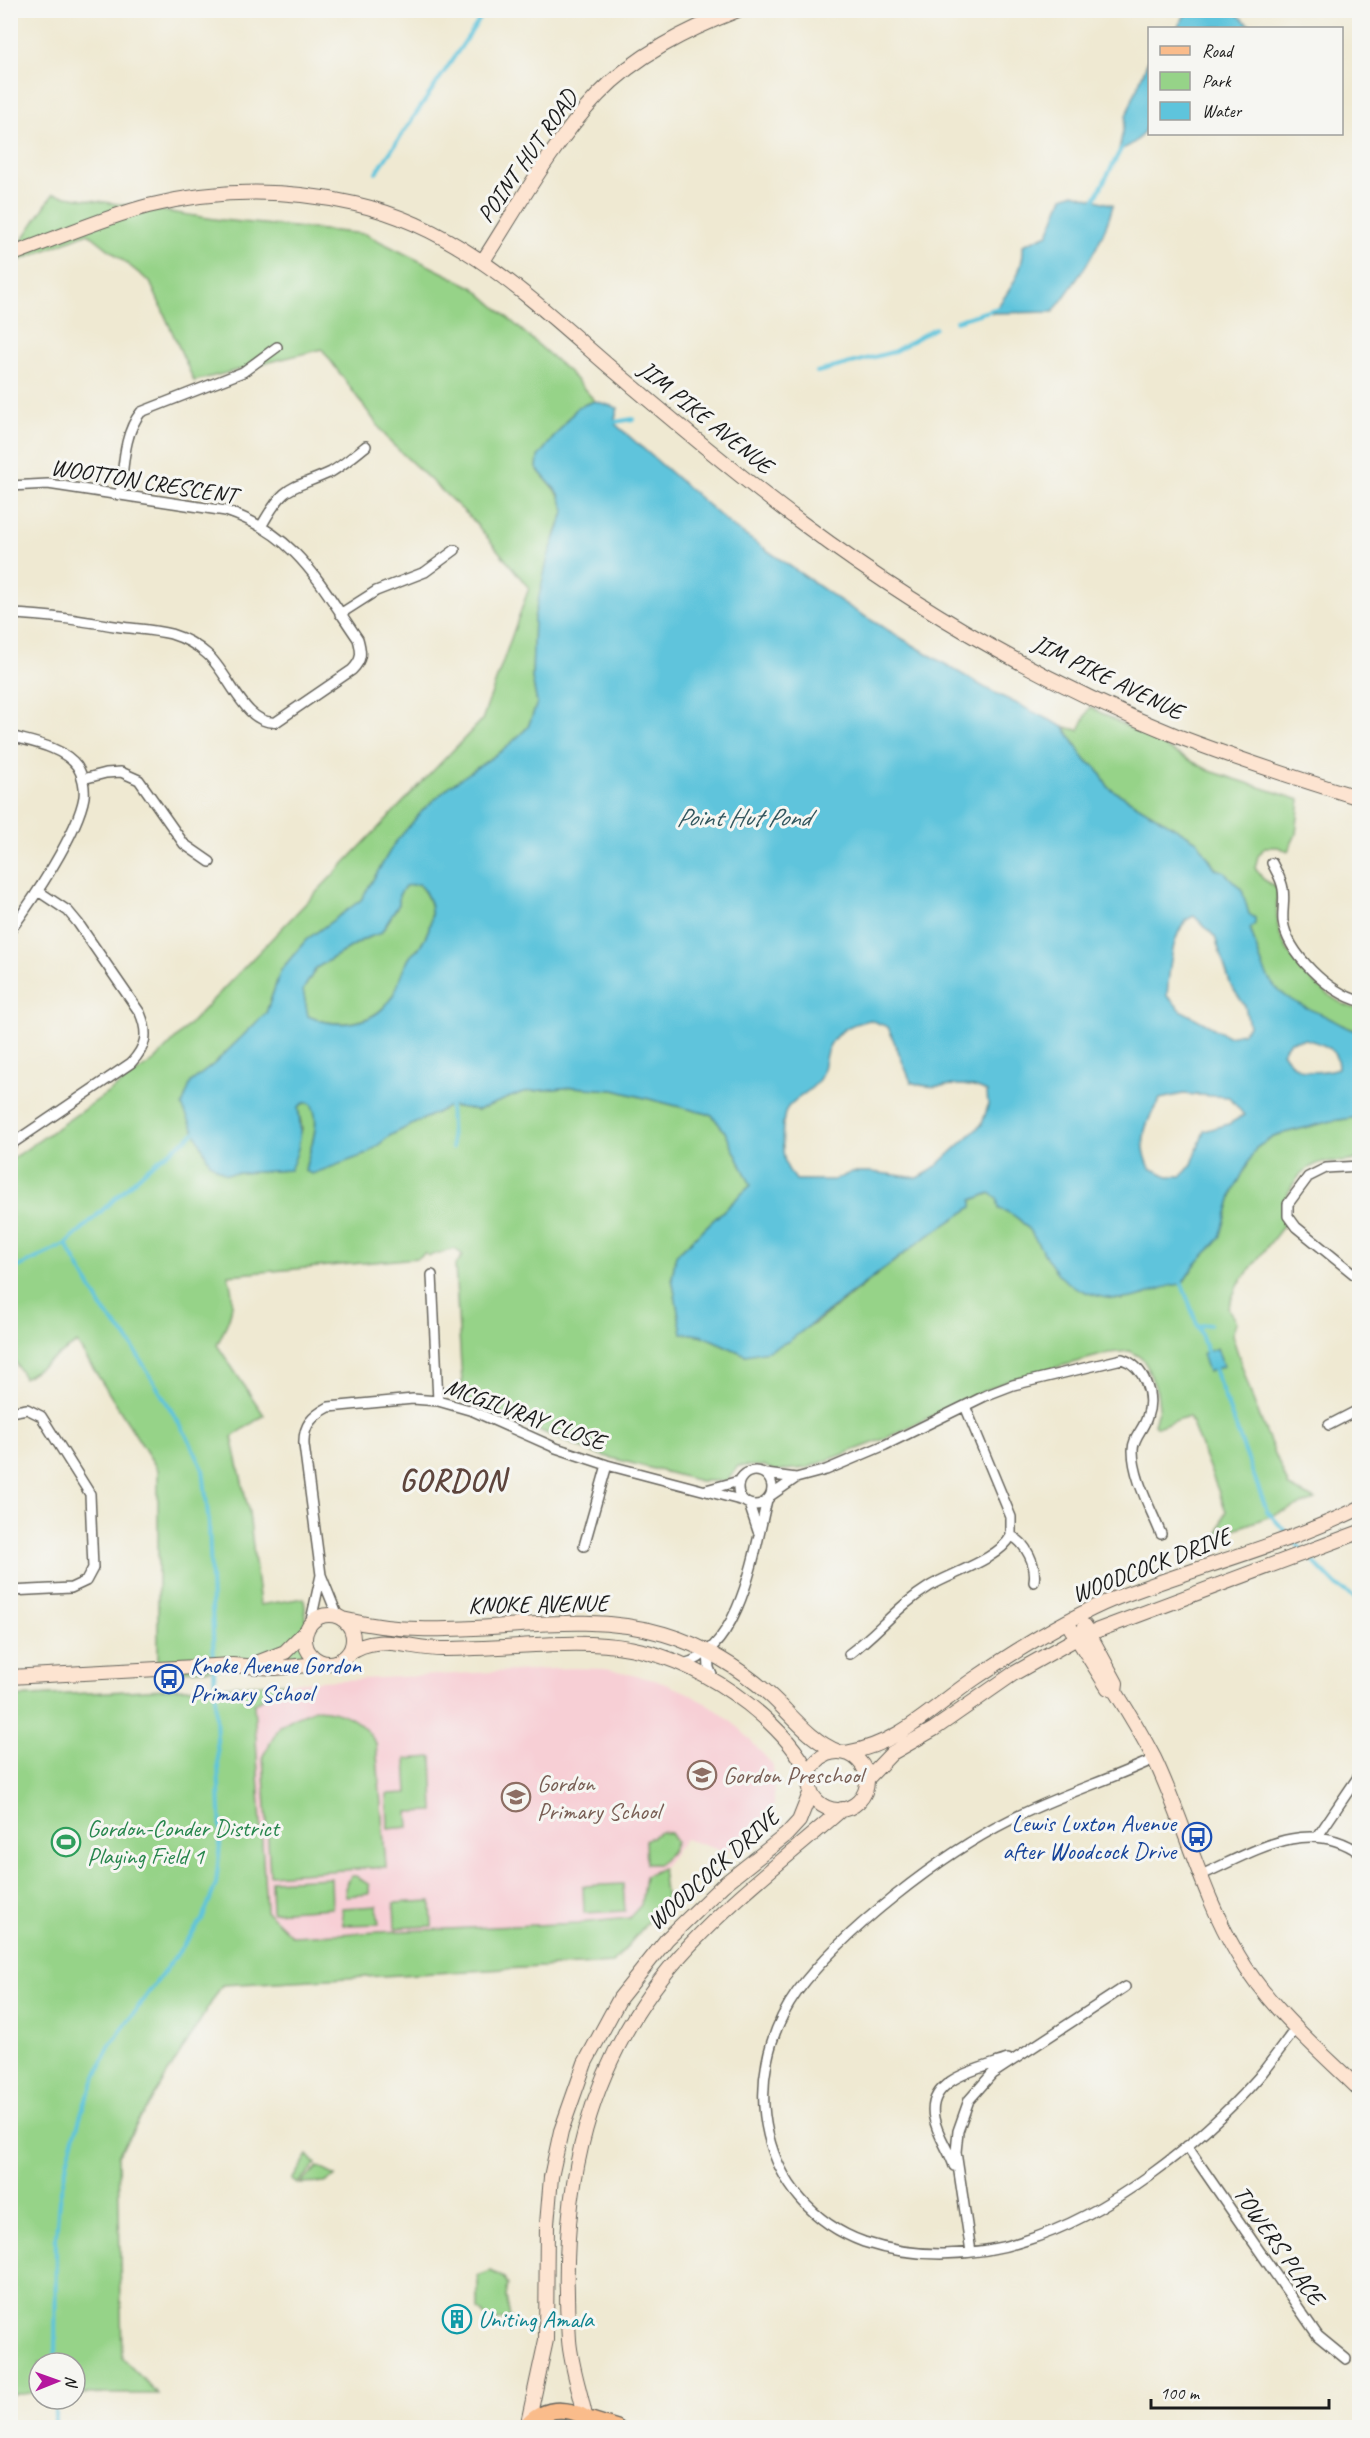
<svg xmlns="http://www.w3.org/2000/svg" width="1370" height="2438" font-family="Caveat,sans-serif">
<rect width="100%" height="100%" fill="#f6f6f2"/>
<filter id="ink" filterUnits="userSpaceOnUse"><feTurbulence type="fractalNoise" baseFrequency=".0167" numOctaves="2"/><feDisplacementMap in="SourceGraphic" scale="12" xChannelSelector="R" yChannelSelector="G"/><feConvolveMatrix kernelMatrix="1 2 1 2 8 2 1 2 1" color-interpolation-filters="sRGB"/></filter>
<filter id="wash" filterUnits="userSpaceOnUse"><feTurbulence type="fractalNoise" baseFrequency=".008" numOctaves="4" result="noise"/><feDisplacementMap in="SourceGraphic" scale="24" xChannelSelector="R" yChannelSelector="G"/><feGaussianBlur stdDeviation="1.35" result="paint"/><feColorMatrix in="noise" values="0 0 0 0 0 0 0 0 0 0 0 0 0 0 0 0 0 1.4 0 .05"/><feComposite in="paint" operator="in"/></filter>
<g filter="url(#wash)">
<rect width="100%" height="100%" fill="#efe9d2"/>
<path fill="#f7cfd5" d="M571,1668L605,1669L655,1680L686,1692L714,1708L739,1728L773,1765L774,1806L726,1852L685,1839L662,1868L645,1876L641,1905L629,1918L580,1923L292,1936L266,1912L254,1704L285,1683Z"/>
<path fill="#96d388" stroke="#597852" stroke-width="1.5" d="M53,194L221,220L365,234L474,288L569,372L595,401L578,407L538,457L537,469L559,495L565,510L556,533L534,618L532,678L537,703L528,727L506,748L450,786L423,810L361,900L306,940L281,970L266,1013L214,1064L191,1082L267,1171L290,1170L302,1129L298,1107L304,1103H310C324,1120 308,1151 305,1171L366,1154L391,1135L450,1106L478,1110L523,1092L573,1087L614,1090L712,1115L725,1132L751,1185L676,1255L672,1278L682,1333L701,1335L746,1355L814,1324L923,1239L971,1207L972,1200L991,1193L1031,1231L1043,1249L1121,1300L1166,1285L1183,1283L1194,1266L1220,1237L1233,1192L1256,1148L1276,1135L1332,1121L1359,1117V1157C1349,1165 1335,1160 1323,1162C1296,1169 1279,1200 1284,1225L1237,1286L1228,1308L1236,1322L1232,1335L1254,1403L1289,1487L1315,1500L1218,1535L1226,1511L1189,1416L1157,1427L1154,1424L1159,1407L1157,1392L1147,1366L1141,1357L1130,1351L1109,1353L1006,1381L884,1439L807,1468L774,1471L765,1466H738L727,1481H700L596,1454L463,1399L455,1266L463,1255L455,1249L428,1256L425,1253L418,1258L228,1275C237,1304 231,1317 217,1345L264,1415L232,1437L249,1513L260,1605L304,1598L311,1665L158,1672V1470L77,1343L24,1378L11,1354V1160L155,1060L482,720L529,588L472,519L390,442L322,349L194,381L150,282L88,233L11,264V257Z
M1090,707L1210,771L1300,800L1296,834L1288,851L1278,847H1265L1258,856L1255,868L1263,879L1277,888C1277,905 1275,924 1282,939C1293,965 1331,1005 1359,1009V1032L1303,1009L1277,990L1266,977L1250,928L1242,890L1222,871L1216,869L1197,841L1109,788L1096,767L1086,761L1064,727L1079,730Z
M418,884C437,904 434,924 420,947C417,951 413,953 410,957C402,968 400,983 393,995C375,1027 337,1028 307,1016L303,990L316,968L364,939L381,933L399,904V895L405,886Z
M285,1683L254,1704L266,1911L292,1936L580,1923L629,1918L641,1905L645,1876L662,1868L666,1901L613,1963L222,1985L118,2155L122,2358L158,2394H75V2363H39V2394H11V1697Z
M315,1709C343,1710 360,1719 376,1743L386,1867L270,1875L263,1756L280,1726L295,1717Z
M432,1757L434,1811L408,1812L409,1827L388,1829L387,1794L408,1793L406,1759Z
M660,1832L670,1833L676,1842L671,1852L659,1864H646L645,1841Z
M351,1876H356L369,1885V1894L346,1896L345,1888Z
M331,1878L332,1908L272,1912L271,1881Z
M623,1884L625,1911L584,1913L583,1886Z
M431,1901L432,1926L395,1928L394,1903Z
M377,1906L379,1924L343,1925L342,1908Z
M308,2155L316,2164L297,2184L292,2180Z
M318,2167L336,2176L325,2183L300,2184Z
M491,2271L504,2278L508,2284L506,2297L510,2318L489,2321L478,2310V2276Z"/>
<path fill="#5ec4dc" stroke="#3d707c" stroke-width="1.5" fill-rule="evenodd" d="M1188,10L1233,11L1252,27L1177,28Z
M1149,58C1150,94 1161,137 1119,150L1126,116Z
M1074,193L1113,205C1103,245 1078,279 1053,312L992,313C1008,294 1025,270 1023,245L1048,234L1063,197Z
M595,401L618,408L614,423L733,527L854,610L987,689L1064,727L1086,761L1096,767L1109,788L1197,841L1216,869L1223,871L1242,890L1249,914L1255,918V924L1250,928C1268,983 1266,991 1323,1015C1333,1019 1347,1030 1359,1032V1117L1332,1121L1276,1135L1256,1148L1233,1192L1220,1238L1194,1266L1182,1284C1161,1285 1141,1300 1120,1299C1100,1299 1074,1290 1060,1276C1039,1254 1033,1218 999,1209L997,1198L990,1193L972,1200V1207L923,1239L789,1341L768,1351L746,1355L701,1335L682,1333L672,1278L676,1255L751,1185L725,1132L712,1115L614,1090L573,1087L523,1092L478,1110L450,1106L391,1135L367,1154L312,1174L305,1171C308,1152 324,1120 310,1103H304L298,1107C302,1131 301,1148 290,1170L226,1174L210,1163L182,1106L191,1082L214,1064L266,1013L281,970L306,940L361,900L394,844L423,810L450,786L506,748L528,727L537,703L532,678L534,618L548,557L565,510L559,494L537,469L538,457L578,407ZM419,884C437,904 434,925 420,947C417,951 412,953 410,957C402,968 400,983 393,995C375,1027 337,1029 308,1016L303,990L316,968L364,939L381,933L399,904V895L405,886ZM1194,916L1215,937L1231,986L1245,1006L1249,1026L1243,1033L1228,1036L1182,1011L1167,996C1169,975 1171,924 1194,916ZM870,1020L888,1027L911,1082C939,1094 954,1076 987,1092L988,1106L982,1124L932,1170L918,1178L872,1172H852L835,1180H796C794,1176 790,1173 788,1169C781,1158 780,1115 789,1106C799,1095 812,1092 820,1078C824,1070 824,1060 827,1051C835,1031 850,1024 870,1020ZM1305,1039C1322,1044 1338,1047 1338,1068C1315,1075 1295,1074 1282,1052L1290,1041ZM1183,1094L1229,1097L1244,1115L1229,1124L1204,1131L1192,1164L1182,1176H1168L1150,1168C1137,1141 1145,1123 1160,1099Z
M1217,1348L1223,1366L1208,1372L1202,1354Z"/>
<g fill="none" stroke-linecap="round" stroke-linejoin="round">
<path stroke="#5ec4dc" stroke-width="4" d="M376,173L486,10
M1094,201L1122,147
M956,321L998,308
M817,372L893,352L935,328
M609,423L633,419
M450,1106L452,1148
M198,1130L148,1168L66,1244L105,1313L126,1336L188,1438L203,1469L209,1524L214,1662
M10,1271L66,1244
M1180,1279L1209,1356
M1198,1326L1210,1324
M1213,1366L1267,1511L1303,1551
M1308,1556L1336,1585L1360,1601
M55,2363L56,2236L59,2200L69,2154L85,2102L109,2047L202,1920L216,1884L221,1834L214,1670
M55,2399V2428"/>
</g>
</g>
<g filter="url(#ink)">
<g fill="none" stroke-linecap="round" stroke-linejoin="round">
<g stroke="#66645c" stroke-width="12">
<path id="street" d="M10,486L48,484L226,511C297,535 318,581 358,639C362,653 362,660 352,670L276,722C245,726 229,673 207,654C197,645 184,638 171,634C155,630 137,629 121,627C84,621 48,615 10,614
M120,494C124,467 123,434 141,412L243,372L277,347
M262,525C287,481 290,491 331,472C343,465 355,455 366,446
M340,614L376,591L425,572L455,550
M10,736C32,742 63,747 77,766C83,775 85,788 84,797C78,833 32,901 10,931
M83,779L106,773L121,772L139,780L184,844L210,862
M1272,863C1276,871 1282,880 1283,889C1285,899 1282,911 1283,921C1287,953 1330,994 1360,1001
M10,1145L131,1063C146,1047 149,1034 140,1013L78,923L68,911L38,891
M1360,1166L1326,1168L1308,1177L1288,1204V1216L1296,1227L1360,1279
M432,1275L438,1401
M10,1412L27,1409L41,1416L90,1494L93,1568L86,1581L71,1588L10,1591
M1329,1425L1360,1409
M738 1488a17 17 0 1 1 34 0a17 17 0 1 1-34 0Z
M766,1474L796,1478
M706,1490L739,1481
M770,1496L796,1478L826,1470L885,1445L987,1395L1013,1385L1122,1359C1144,1366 1155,1395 1147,1417C1144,1429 1133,1437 1133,1450C1133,1478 1151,1509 1161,1534
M749,1504L758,1531
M1011,1536C1026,1542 1037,1566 1034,1582
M584,1546L607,1465
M338,1617L321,1575L304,1445C303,1425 312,1416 329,1407L413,1399L438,1401L473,1411L556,1448L607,1465L744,1501
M310,1625L321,1575
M708,1652L709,1668L714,1680
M849,1654C879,1632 896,1607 930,1586C952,1573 999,1559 1011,1536V1517L965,1406
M683,1664C741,1651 755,1548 767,1500
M1154,1759C1107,1781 1056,1796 1010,1820C942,1854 842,1931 797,1992C736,2077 759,2204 864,2242C915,2259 974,2257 1024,2241C1108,2216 1200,2143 1258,2078C1271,2062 1283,2045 1296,2028
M1318,1836L1360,1774
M1199,1876C1250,1854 1306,1815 1360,1853
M1187,2146L1318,2336L1346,2359
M954,2166C949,2150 937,2135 934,2118C926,2078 980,2069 1008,2059
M971,2252L956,2152L958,2131L969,2100L992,2074L1125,1987"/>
</g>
<g stroke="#66645c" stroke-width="16">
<path id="secondary" d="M10,255C56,239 102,218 148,206C216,189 286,188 355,204C459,227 532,300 611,368C674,421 736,474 802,523C916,608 1045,683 1177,736C1237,759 1298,779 1360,798
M483,261C519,205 552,144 598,95C636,55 687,30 738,10
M305 1639a24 24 0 1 1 48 0a24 24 0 1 1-48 0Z
M342,1619C368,1625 393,1629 419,1629C501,1632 583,1610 664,1634C702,1645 740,1668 770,1695C793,1716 809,1740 839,1752
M1067,1622L1108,1688L1115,1691C1129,1713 1142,1735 1154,1758C1185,1823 1201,1893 1238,1955C1268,2007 1317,2048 1360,2090
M1085,1626L1116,1683L1115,1691
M348,1654C377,1631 410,1650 444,1649C568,1648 640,1620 748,1704C772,1723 797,1747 810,1776
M254,1664L285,1652L307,1630
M10,1677L232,1665L275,1668L330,1663
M809 1781a29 29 0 1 1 58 0a29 29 0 1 1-58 0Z
M846,1753C899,1744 932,1708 974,1679C1018,1649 1067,1618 1116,1598C1196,1567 1282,1546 1360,1508
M867,1779L892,1753L934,1729L1013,1674L1077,1638L1360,1532
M585,2416C580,2390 571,2366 569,2340C558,2191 584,2058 690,1945C736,1896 791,1854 842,1809
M528,2423L546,2340L547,2224L551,2177L561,2131L585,2063L620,1998L667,1939L723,1885L786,1835L799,1821L811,1791"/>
</g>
<g stroke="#66645c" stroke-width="18">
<path id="primary" d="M588,2419L617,2428
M525,2428C544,2404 577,2405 597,2428"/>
</g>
<use href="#street" stroke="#fff" stroke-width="9"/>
<use href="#secondary" stroke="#fde4d1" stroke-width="14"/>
<use href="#primary" stroke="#fabc8b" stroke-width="15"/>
</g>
</g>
<defs>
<g id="bus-ring" transform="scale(1.5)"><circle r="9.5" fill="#f6f6f2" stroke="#1a4fb4" stroke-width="1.5"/><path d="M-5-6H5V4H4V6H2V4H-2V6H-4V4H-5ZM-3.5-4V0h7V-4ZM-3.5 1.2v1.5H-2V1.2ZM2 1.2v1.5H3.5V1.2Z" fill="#1a4fb4"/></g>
<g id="school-ring" transform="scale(1.5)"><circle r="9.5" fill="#f6f6f2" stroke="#8d6e63" stroke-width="1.5"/><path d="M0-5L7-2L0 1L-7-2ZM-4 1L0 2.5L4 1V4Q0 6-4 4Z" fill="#8d6e63"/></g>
<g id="stadium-ring" transform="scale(1.5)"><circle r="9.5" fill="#f6f6f2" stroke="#2e9e5b" stroke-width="1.5"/><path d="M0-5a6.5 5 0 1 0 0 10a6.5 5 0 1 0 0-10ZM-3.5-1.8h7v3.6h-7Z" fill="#2e9e5b"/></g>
<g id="building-ring" transform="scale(1.5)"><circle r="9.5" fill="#f6f6f2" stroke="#0f9aa8" stroke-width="1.5"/><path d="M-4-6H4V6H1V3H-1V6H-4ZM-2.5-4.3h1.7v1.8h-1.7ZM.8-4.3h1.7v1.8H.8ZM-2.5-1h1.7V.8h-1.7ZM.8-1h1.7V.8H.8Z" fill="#0f9aa8"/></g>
</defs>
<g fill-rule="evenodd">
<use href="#bus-ring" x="169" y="1679"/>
<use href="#school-ring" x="702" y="1775"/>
<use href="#school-ring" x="516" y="1797"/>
<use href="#bus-ring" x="1197" y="1837"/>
<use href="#stadium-ring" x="66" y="1842"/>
<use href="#building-ring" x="457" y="2319"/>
</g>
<g text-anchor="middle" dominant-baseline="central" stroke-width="6" stroke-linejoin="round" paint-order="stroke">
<g font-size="24" fill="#1c1c1c" stroke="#f6f6f2">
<text transform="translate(527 156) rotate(-55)">POINT HUT ROAD</text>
<text transform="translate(706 417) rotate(39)">JIM PIKE AVENUE</text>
<text transform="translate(144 481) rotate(9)">WOOTTON CRESCENT</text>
<text transform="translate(1108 677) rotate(26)">JIM PIKE AVENUE</text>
<text transform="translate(525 1414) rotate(20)">MCGILVRAY CLOSE</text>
<text transform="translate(1151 1565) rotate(-21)">WOODCOCK DRIVE</text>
<text transform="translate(538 1604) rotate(-1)">KNOKE AVENUE</text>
<text transform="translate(713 1869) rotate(-42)">WOODCOCK DRIVE</text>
<text transform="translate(1279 2245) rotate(55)">TOWERS PLACE</text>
</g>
<g font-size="24" fill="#164399" stroke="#f6f6f2" text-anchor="start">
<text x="190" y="1665">Knoke Avenue Gordon<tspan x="190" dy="28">Primary School</tspan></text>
<text x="1176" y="1823" text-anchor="end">Lewis Luxton Avenue<tspan x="1176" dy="28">after Woodcock Drive</tspan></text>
</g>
<g font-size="24" fill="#785e54" stroke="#f6f6f2" text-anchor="start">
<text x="723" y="1775">Gordon Preschool</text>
<text x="537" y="1783">Gordon<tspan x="537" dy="28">Primary School</tspan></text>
</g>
<g font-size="24" fill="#27864d" stroke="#f6f6f2" text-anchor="start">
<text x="87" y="1828">Gordon-Conder District<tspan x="87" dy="28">Playing Field 1</tspan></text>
</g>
<g font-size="24" fill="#0d838f" stroke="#f6f6f2" text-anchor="start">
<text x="478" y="2319">Uniting Amala</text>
</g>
<g font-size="26" font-style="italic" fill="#33575f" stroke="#f6f6f2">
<text x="743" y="817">Point Hut Pond</text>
</g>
<g font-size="30" font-weight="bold" letter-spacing="1.5" fill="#5e453d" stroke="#f6f6f2">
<text x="453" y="1480">GORDON</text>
</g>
</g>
<rect width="1370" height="2438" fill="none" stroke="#f6f6f2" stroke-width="36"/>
<rect x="1148" y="27" width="195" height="108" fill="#f6f6f2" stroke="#9f9f9c" stroke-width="1.5"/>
<rect x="1160" y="46" width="30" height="9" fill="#fabc8b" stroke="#9f9f9c" stroke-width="1.5"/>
<text x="1202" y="57" font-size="18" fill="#1c1c1c">Road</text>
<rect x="1160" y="72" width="30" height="18" fill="#96d388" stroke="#9f9f9c" stroke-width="1.5"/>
<text x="1202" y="87" font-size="18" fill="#1c1c1c">Park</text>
<rect x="1160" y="102" width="30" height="18" fill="#5ec4dc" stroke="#9f9f9c" stroke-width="1.5"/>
<text x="1202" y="117" font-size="18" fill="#1c1c1c">Water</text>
<g transform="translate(57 2381) rotate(89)"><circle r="28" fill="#f6f6f2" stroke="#9f9f9c" stroke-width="1.5"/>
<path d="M0-4.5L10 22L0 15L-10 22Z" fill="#b5179e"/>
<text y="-9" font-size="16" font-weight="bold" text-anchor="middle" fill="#1c1c1c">N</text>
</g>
<path d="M1151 2399v9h178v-9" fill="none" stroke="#1c1c1c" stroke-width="3"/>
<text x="1160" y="2399" font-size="18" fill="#1c1c1c" stroke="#f6f6f2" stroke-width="4.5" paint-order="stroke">100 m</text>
</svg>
